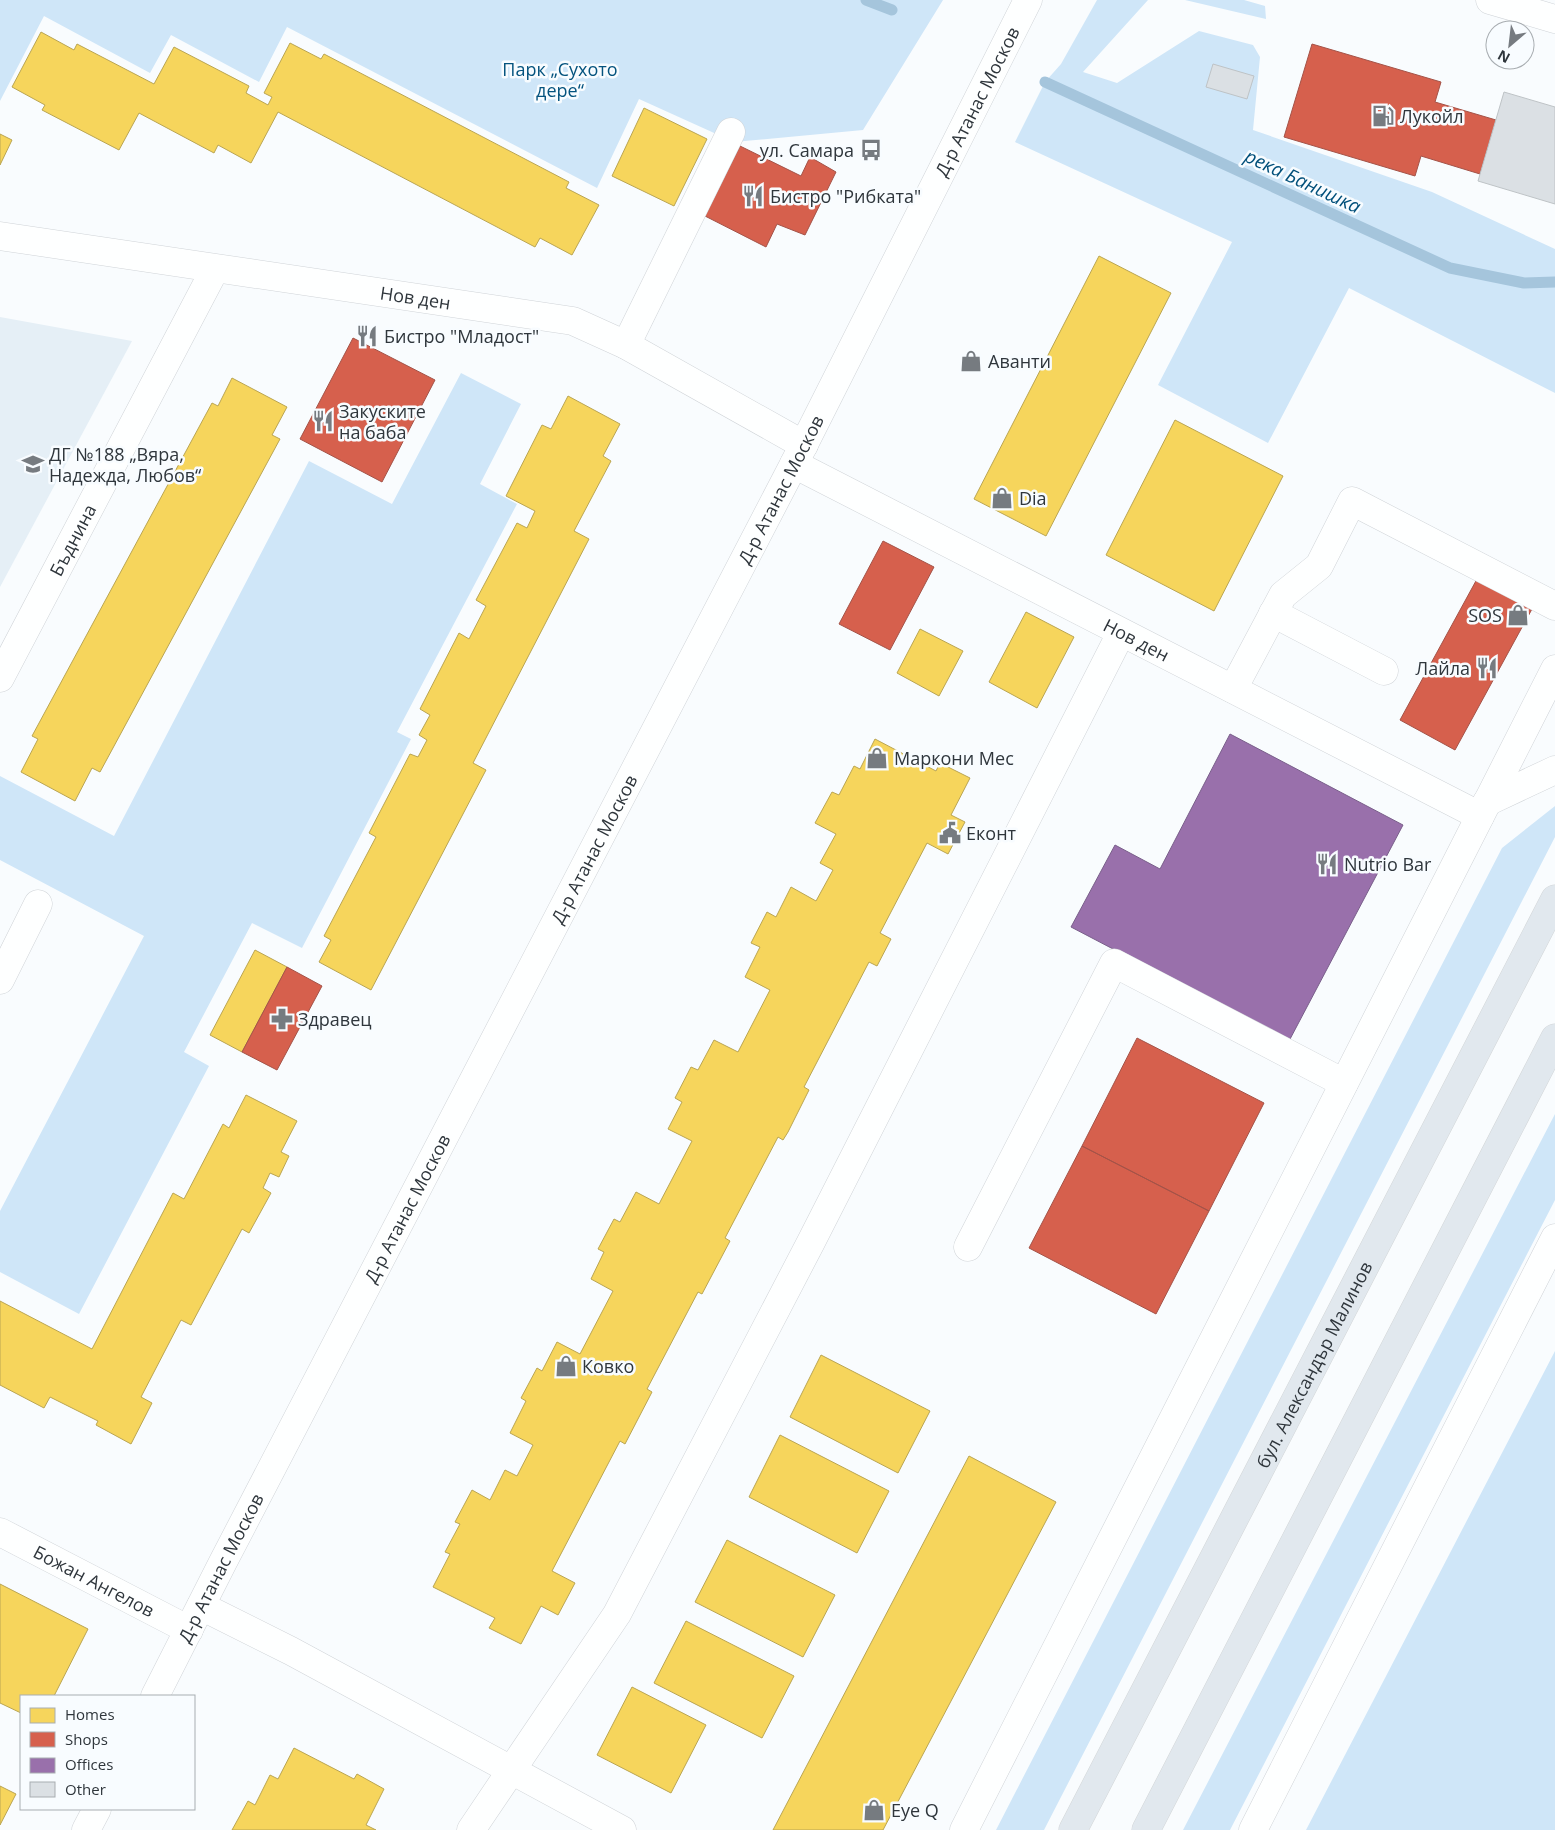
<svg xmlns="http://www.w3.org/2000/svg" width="1555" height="1830" font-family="'Open Sans',sans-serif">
<rect width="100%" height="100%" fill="#f9fcfe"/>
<path fill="#e5eff6" d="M0,317L132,341L0,587Z"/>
<path fill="#cfe6f8" d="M0,0H943L863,130L734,142L639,99L597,188L287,27L259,82L171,35L150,73L44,16L0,101Z
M1097,0H1148L1083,72L1117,83L1199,31L1253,45L1260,57L1253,130L1432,192L1555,249V393L1349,288L1268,443L1158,385L1232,242L1015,142L1045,82L1061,64Z
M1185,0H1244L1265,6L1266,19Z
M461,373L521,404L480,484L517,504L397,732L411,739L302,948L252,923L184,1052L209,1066L79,1314L0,1272V1211L144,936L0,860V776L114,836L309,461L392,504Z
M1555,806V837L1044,1830H996L1502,848Z
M1555,1114V1200L1230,1830H1183Z
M1555,1351V1830H1306Z"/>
<path fill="#f6d55c" stroke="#baa552" d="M41,32L74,50L77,44L154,84L174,47L249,86L246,93L268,105L272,97L264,93L290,43L321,59L324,54L569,182L566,188L599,205L572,255L540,238L535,247L278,112L251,163L218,145L214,153L139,113L119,150L42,110L45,105L12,87Z
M644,108L707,139L674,206L612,176Z
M0,134L12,140L0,165Z
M1099,256L1171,293L1046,536L974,499Z
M232,378L287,407L272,435L280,439L100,772L92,768L75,801L21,772L38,739L32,736L212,403L218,406Z
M568,396L620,424L603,456L611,461L574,531L589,539L473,763L486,770L371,990L319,962L331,940L324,936L376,837L369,833L410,754L418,757L427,740L419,735L430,715L420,709L459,633L469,639L486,606L476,600L517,523L527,528L535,511L506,496L542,425L551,429Z
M1175,420L1283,476L1214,611L1106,555Z
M1026,612L1074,637L1037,708L989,682Z
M920,629L963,651L939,696L897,673Z
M875,739L936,771L940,763L970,778L951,815L965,822L948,854L927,843L880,933L891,939L877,966L869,962L804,1087L809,1090L788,1132L783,1140L778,1137L725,1238L730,1241L702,1294L698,1292L647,1389L652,1392L625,1444L620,1441L552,1571L575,1583L558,1615L541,1606L521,1644L489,1628L495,1618L433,1587L450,1554L445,1552L460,1524L455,1522L472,1490L490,1500L505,1470L517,1476L533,1445L510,1433L526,1401L521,1398L537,1368L542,1371L557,1342L580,1354L613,1291L591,1279L604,1252L598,1249L614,1219L620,1222L636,1192L659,1204L692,1141L668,1129L682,1102L675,1098L691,1067L698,1070L714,1040L738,1052L770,990L745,977L760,947L751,943L767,912L776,917L791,887L816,901L833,870L820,863L836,834L815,823L832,792L839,795L854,766L860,769Z
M255,950L287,967L242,1052L210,1035Z
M246,1095L297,1121L281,1152L289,1156L279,1177L270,1173L263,1188L271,1193L249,1233L242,1229L191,1325L181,1320L141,1397L152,1403L131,1444L96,1425L98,1421L50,1397L44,1408L0,1385V1301L92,1349L173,1193L184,1199L223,1124L229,1128Z
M821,1355L930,1411L898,1473L790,1417Z
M780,1435L889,1491L857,1553L749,1497Z
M969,1456L1056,1502L883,1830H773Z
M727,1540L835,1595L803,1657L695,1602Z
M0,1584L88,1629L54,1696H21V1713L0,1703Z
M686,1621L794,1676L762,1738L654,1683Z
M632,1687L706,1725L671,1793L597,1755Z
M294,1748L354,1779L357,1774L384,1789L366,1825L376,1830H232L248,1801L255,1805L270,1775L278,1779Z
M0,1786L16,1794L0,1825Z"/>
<path fill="#d6604d" stroke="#a45348" d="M1312,44L1441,82L1435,102L1496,120L1480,174L1421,156L1415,176L1284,137Z
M740,146L801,176L810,157L836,172L805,235L777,224L766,247L705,216Z
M353,338L435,380L382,482L300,439Z
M883,541L934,567L890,650L839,624Z
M1477,579L1532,609L1455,750L1400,720Z
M287,967L322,986L277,1070L242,1052Z
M1137,1038L1264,1103L1209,1211L1082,1146Z
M1082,1146L1209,1211L1156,1314L1029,1248Z"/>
<path fill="#9970ab" stroke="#795f8a" d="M1230,734L1403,825L1289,1041L1071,927L1115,845L1160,869Z"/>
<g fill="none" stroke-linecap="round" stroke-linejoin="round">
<path stroke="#a5c5dc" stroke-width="11" d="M866,0L892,10
M1045,82L1450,268L1524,283L1555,282"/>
</g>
<path fill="#dbe0e4" stroke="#bec3c6" d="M1213,64L1254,76L1247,99L1206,87Z
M1504,92L1555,107V204L1478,181Z"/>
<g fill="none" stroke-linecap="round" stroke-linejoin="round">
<g stroke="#d0d4d8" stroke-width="29">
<g id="minor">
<path d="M1490,0L1555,19"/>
<path id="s1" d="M0,236L573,321L626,345L804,445"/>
<path d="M626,345L731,132"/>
<path id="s2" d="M794,464L1480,816"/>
<path d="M1273,613L1384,671"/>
<path id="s3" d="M0,678L215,269"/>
<path d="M1233,689L1283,595L1319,566L1352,501L1555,606"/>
<path d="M1487,802L1555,770"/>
<path d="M0,980L38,904"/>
<path d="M968,1247L1114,963L1344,1083"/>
<path id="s4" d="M0,1532L189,1630"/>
<path d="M201,1606L291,1651L622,1830"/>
<path id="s5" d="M155,1696L223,1562L794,464L1028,0"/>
<path d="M86,1830L97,1809"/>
<path d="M471,1830L617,1614L811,1242L1121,633"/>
<path d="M964,1830L1555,669"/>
<path d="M1253,1830L1555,1238"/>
</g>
</g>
<g stroke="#d3d6d8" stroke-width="29">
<g id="major">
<path id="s6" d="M1073,1830L1555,899"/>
<path d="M1146,1830L1555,1038"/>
</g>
</g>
<use href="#minor" stroke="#feffff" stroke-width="28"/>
<use href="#major" stroke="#e1e8ee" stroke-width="28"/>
</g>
<defs>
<g id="fuel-bare" transform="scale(1.725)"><path d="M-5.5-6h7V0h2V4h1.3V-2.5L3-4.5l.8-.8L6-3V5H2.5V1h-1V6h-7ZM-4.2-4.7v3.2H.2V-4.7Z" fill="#767b80" stroke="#f8fcff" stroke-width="2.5" paint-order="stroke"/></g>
<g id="bus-bare" transform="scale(1.725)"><path d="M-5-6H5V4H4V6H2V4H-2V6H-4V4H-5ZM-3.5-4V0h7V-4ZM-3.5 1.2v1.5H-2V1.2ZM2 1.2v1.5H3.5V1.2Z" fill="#767b80" stroke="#f8fcff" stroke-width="2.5" paint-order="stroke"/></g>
<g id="restaurant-bare" transform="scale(1.725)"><path d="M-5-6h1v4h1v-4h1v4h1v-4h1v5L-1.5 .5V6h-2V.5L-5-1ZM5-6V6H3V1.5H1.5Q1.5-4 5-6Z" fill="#767b80" stroke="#f8fcff" stroke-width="2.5" paint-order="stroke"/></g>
<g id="shop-bare" transform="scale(1.725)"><path d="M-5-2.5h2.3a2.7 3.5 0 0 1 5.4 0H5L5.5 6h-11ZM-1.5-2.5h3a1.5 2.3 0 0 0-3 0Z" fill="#767b80" stroke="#f8fcff" stroke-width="2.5" paint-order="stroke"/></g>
<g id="school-bare" transform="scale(1.725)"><path d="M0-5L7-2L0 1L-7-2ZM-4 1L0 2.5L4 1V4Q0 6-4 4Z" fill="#767b80" stroke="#f8fcff" stroke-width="2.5" paint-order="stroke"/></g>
<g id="civic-bare" transform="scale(1.725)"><path d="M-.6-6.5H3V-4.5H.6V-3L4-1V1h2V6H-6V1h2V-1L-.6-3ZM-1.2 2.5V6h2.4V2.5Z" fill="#767b80" stroke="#f8fcff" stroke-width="2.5" paint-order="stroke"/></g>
<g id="pharmacy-bare" transform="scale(1.725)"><path d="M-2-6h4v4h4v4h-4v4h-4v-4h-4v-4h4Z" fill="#767b80" stroke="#f8fcff" stroke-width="2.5" paint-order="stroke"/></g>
</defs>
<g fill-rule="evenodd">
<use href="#fuel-bare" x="1383" y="116"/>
<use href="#bus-bare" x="871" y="150"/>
<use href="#restaurant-bare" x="753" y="196"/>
<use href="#restaurant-bare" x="367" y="336"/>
<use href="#shop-bare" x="971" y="361"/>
<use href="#restaurant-bare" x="323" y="421"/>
<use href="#school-bare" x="33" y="464"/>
<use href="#shop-bare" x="1002" y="498"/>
<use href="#shop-bare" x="1518" y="615"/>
<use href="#restaurant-bare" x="1487" y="668"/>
<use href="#shop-bare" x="877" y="758"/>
<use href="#civic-bare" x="950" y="833"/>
<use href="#restaurant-bare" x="1327" y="864"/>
<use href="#pharmacy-bare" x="282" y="1019"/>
<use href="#shop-bare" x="566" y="1366"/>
<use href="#shop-bare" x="874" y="1810"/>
</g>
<g text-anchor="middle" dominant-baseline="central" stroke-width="5" stroke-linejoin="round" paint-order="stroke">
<g font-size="18" fill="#04537e" stroke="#f8fcff">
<text x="560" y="69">Парк „Сухото<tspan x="560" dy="21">дере“</tspan></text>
</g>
<g font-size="18" fill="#2f363c" stroke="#f8fcff">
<text stroke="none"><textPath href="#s5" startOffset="1794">Д-р Атанас Москов</textPath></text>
<text stroke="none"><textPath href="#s1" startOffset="420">Нов ден</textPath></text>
<text stroke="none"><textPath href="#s5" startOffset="1359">Д-р Атанас Москов</textPath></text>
<text stroke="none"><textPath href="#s3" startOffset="156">Бъднина</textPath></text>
<text stroke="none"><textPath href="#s2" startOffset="385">Нов ден</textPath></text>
<text stroke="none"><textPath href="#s5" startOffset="954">Д-р Атанас Москов</textPath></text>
<text stroke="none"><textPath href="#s5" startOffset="549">Д-р Атанас Москов</textPath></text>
<text stroke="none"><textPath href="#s6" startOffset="524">бул. Александър Малинов</textPath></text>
<text stroke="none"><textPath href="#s5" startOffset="144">Д-р Атанас Москов</textPath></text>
<text stroke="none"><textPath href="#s4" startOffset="106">Божан Ангелов</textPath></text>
</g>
<g font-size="18" fill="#2f363c" stroke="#f8fcff" text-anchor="start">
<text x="1400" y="116">Лукойл</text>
<text x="854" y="150" text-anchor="end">ул. Самара</text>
<text x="770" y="196">Бистро "Рибката"</text>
<text x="384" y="336">Бистро "Младост"</text>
<text x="988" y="361">Аванти</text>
<text x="339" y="411">Закуските<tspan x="339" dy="21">на баба</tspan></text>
<text x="49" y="454">ДГ №188 „Вяра,<tspan x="49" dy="21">Надежда, Любов“</tspan></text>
<text x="1019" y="498">Dia</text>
<text x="1502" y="615" text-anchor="end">SOS</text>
<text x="1470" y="668" text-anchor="end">Лайла</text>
<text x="894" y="758">Маркони Мес</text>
<text x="966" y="833">Еконт</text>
<text x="1344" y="864">Nutrio Bar</text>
<text x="298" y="1019">Здравец</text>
<text x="582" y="1366">Ковко</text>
<text x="891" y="1810">Eye Q</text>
</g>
<g font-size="19" font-style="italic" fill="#004f7a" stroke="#f8fcff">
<text transform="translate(1303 181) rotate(25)">река Банишка</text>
</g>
</g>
<rect x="20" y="1695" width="175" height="115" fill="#f8fcff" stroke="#a8adb1"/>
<rect x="30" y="1708" width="25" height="15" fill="#f6d55c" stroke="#a8adb1"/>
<text x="65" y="1720" font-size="15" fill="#2f363c">Homes</text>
<rect x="30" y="1732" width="25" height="15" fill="#d6604d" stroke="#a8adb1"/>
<text x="65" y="1745" font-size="15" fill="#2f363c">Shops</text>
<rect x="30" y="1758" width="25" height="15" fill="#9970ab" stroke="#a8adb1"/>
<text x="65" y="1770" font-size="15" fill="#2f363c">Offices</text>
<rect x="30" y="1782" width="25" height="15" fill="#dbe0e4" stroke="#a8adb1"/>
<text x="65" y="1795" font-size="15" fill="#2f363c">Other</text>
<g transform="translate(1510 45) rotate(208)"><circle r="24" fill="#f8fcff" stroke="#a8adb1"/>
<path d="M0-4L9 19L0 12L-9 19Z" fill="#767b80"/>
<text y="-8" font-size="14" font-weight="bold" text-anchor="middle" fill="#2f363c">N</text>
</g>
</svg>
